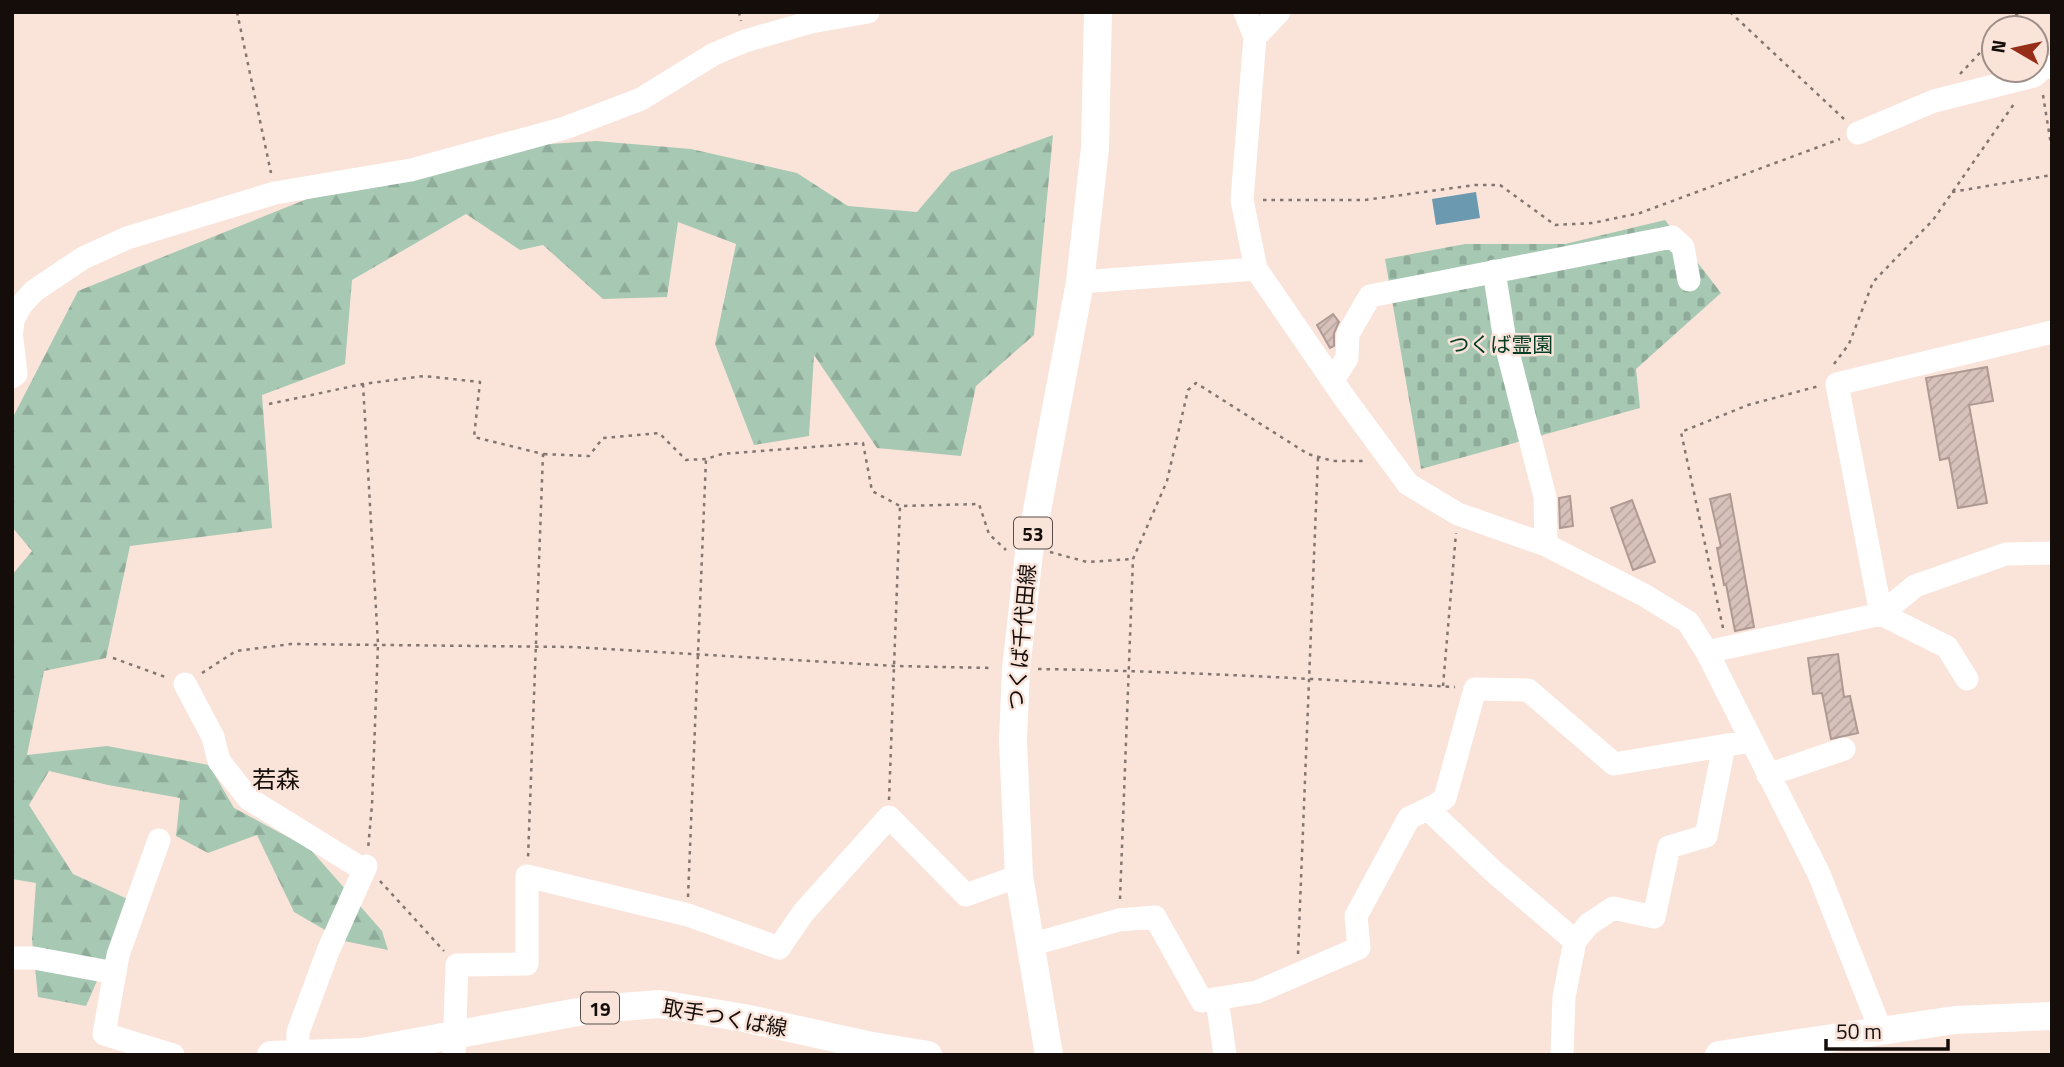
<svg xmlns="http://www.w3.org/2000/svg" width="2064" height="1067" font-family="'Titillium Web','Noto Sans JP',sans-serif">
<defs>
<pattern id="forest-firs" width="22" height="20" patternUnits="userSpaceOnUse" patternTransform="scale(1.75)"><rect width="22" height="20" fill="#a7c8b3"/><path d="M5 1l3.5 6h-7zM16 11l3.5 6h-7z" fill="#8fab99"/></pattern>
<pattern id="cemetery-stones" width="16" height="16" patternUnits="userSpaceOnUse" patternTransform="scale(1.75)"><rect width="16" height="16" fill="#a7c8b3"/><path d="M2 7V4a2 2 0 0 1 4 0v3zM10 15v-3a2 2 0 0 1 4 0v3z" fill="#8fab99"/></pattern>
<pattern id="building-hatch" width="6" height="6" patternUnits="userSpaceOnUse" patternTransform="scale(1.75)"><rect width="6" height="6" fill="#d7c1ba"/><path d="M-1 1l2-2M0 6l6-6M5 7l2-2" fill="none" stroke="#b8a59f"/></pattern>
</defs>
<rect width="100%" height="100%" fill="#fae4da"/>
<path fill="url(#forest-firs)" d="M1053,135L1034,335L976,386L961,456L877,448L814,355L809,436L754,445L715,344L736,244L678,222L667,297L603,299L543,245L520,250L466,214L352,280L345,364L262,395L272,528L130,546L106,658L44,671L27,755L107,746L209,765L234,808L310,849L382,931L388,950L344,941L294,912L257,835L208,853L176,836L180,798L108,785L49,771L29,805L73,874L132,901L86,1006L38,997L32,939L36,883L12,879V575L32,551L12,527V419L78,291L357,179L534,145L596,141L691,149L797,173L848,206L917,212L951,172Z"/>
<path fill="url(#cemetery-stones)" d="M1665,220L1721,293L1636,369L1640,408L1421,469L1385,259L1465,244H1565Z"/>
<path fill="#6b99b0" d="M1476,192L1480,218L1436,225L1432,199Z"/>
<path fill="url(#building-hatch)" stroke="#af9a93" stroke-width="2" d="M1333,314L1339,322L1334,333V346L1330,348L1317,325Z
M1987,367L1993,401L1969,405L1987,503L1958,508L1949,458L1940,460L1926,378Z
M1730,494L1754,627L1735,631L1726,584L1724,585L1717,548L1721,547L1710,499Z
M1570,496L1573,526L1560,528L1559,498Z
M1632,500L1655,562L1633,570L1611,508Z
M1838,654L1844,697L1850,696L1858,733L1831,739L1822,693L1813,694L1808,658Z"/>
<g fill="none" stroke-linecap="round" stroke-linejoin="round">
<path stroke="#83756f" stroke-width="2.5" stroke-dasharray="3.5 5" stroke-linecap="butt" d="M237,12L271,173
M739,12L741,21
M1730,12L1844,119
M2004,28L2019,12
M1960,74L1994,38
M2043,95L2052,151
M1952,192L2052,175
M1263,200H1365L1475,185H1500L1555,225L1593,223L1640,213L1840,139
M1834,364L1849,344L1873,282L1933,220L2016,101
M363,384L378,644L372,805L368,849
M269,404L363,384L424,376L480,382L474,437L543,454L528,858
M544,454L589,456L603,438L659,433L686,460L706,459L722,454L863,443L872,491L900,506L979,504L989,534L1006,550
M1050,552L1087,562L1133,559
M1723,628L1681,432L1748,405L1819,386
M113,658L168,678
M1038,669C1177,671 1316,679 1455,687
M202,673L236,651L291,644L573,647L894,666L993,668
M1443,686L1456,533
M889,800L900,506
M380,881L444,951
M688,897L706,459
M1120,899L1133,559L1167,481L1188,390L1196,383L1308,454L1333,461H1366
M1298,954L1318,457"/>
<path stroke="#fff" stroke-width="23" d="M1245,12L1255,37L1242,200L1256,269L1346,400L1408,484L1458,514L1546,545L1644,595L1688,622L1707,652L1819,874L1881,1031
M1255,37L1279,12
M1858,133L1934,101L2034,76L2044,67H2052
M1494,271L1505,341L1545,497L1546,545
M1080,282L1256,269
M12,330L13,320L21,305L34,291L83,258L127,238L275,193L411,170L565,128L641,99L714,54L745,41L811,22L868,12
M12,339L16,374L12,377
M1333,380L1347,358L1348,334L1370,296L1672,237L1683,247L1689,280
M1881,614L1837,384L2052,332
M1881,614L1947,647L1967,679
M1707,652L1881,614L1915,586L2006,554L2052,553
M185,684L213,737L219,761L249,799L364,870
M1768,775L1844,749
M1428,809L1493,871L1575,941
M159,840L118,955L104,1034L173,1055
M1030,945L1119,920L1155,917L1202,1001L1257,992L1359,948L1356,916L1409,818L1436,805L1445,798L1475,689L1528,690L1614,764L1751,741
M12,958H34L115,973
M1217,999L1225,1055
M298,1053V1032L328,951L366,866
M454,1055L457,965L527,964V876L688,915L779,948L803,913L889,817L966,895L1019,876
M1562,1055L1564,997L1575,941L1589,924L1613,908L1654,917L1669,847L1706,836L1724,746"/>
<path stroke="#fff" stroke-width="28" d="M271,1055L362,1052L594,1009L660,1004L744,1018L867,1045L928,1055
M1049,1055L1019,876L1013,740L1016,669L1029,553L1080,282L1095,148L1098,12
M1719,1055L1955,1020L2052,1016"/>
</g>
<g text-anchor="middle" dominant-baseline="central" stroke-width="5" stroke-linejoin="round" paint-order="stroke">
<g fill="#fae4da" stroke="#594e48" stroke-width="2">
<rect x="1014" y="517.5" width="38" height="31" rx="5"/>
<rect x="581" y="992.5" width="38" height="31" rx="5"/>
</g>
<g font-size="19" font-weight="bold" fill="#140d0a">
<text x="1033" y="533">53</text>
<text x="600" y="1008">19</text>
</g>
<g font-size="21" fill="#043d23" stroke="#fae4da">
<text x="1501" y="344">つくば霊園</text>
</g>
<g font-size="21" fill="#140d0a" stroke="#fae4da">
<text transform="translate(1021 637) rotate(-85)">つくば千代田線</text>
<text transform="translate(725 1017) rotate(10)">取手つくば線</text>
</g>
<g font-size="24" fill="#140d0a" stroke="#fae4da">
<text x="276" y="779">若森</text>
</g>
</g>
<rect width="2064" height="1067" fill="none" stroke="#140d0a" stroke-width="28"/>
<g transform="translate(2015 49) rotate(279)"><circle r="33" fill="#fae4da" stroke="#9e8e87" stroke-width="2"/>
<path d="M0-5L12 26L0 18L-12 26Z" fill="#962d17"/>
<text y="-10" font-size="19" font-weight="bold" text-anchor="middle" fill="#140d0a">N</text>
</g>
<path d="M1826 1039v10h122v-10" fill="none" stroke="#140d0a" stroke-width="3.5"/>
<text x="1836" y="1039" font-size="21" fill="#140d0a" stroke="#fae4da" stroke-width="5" paint-order="stroke">50 m</text>
</svg>
